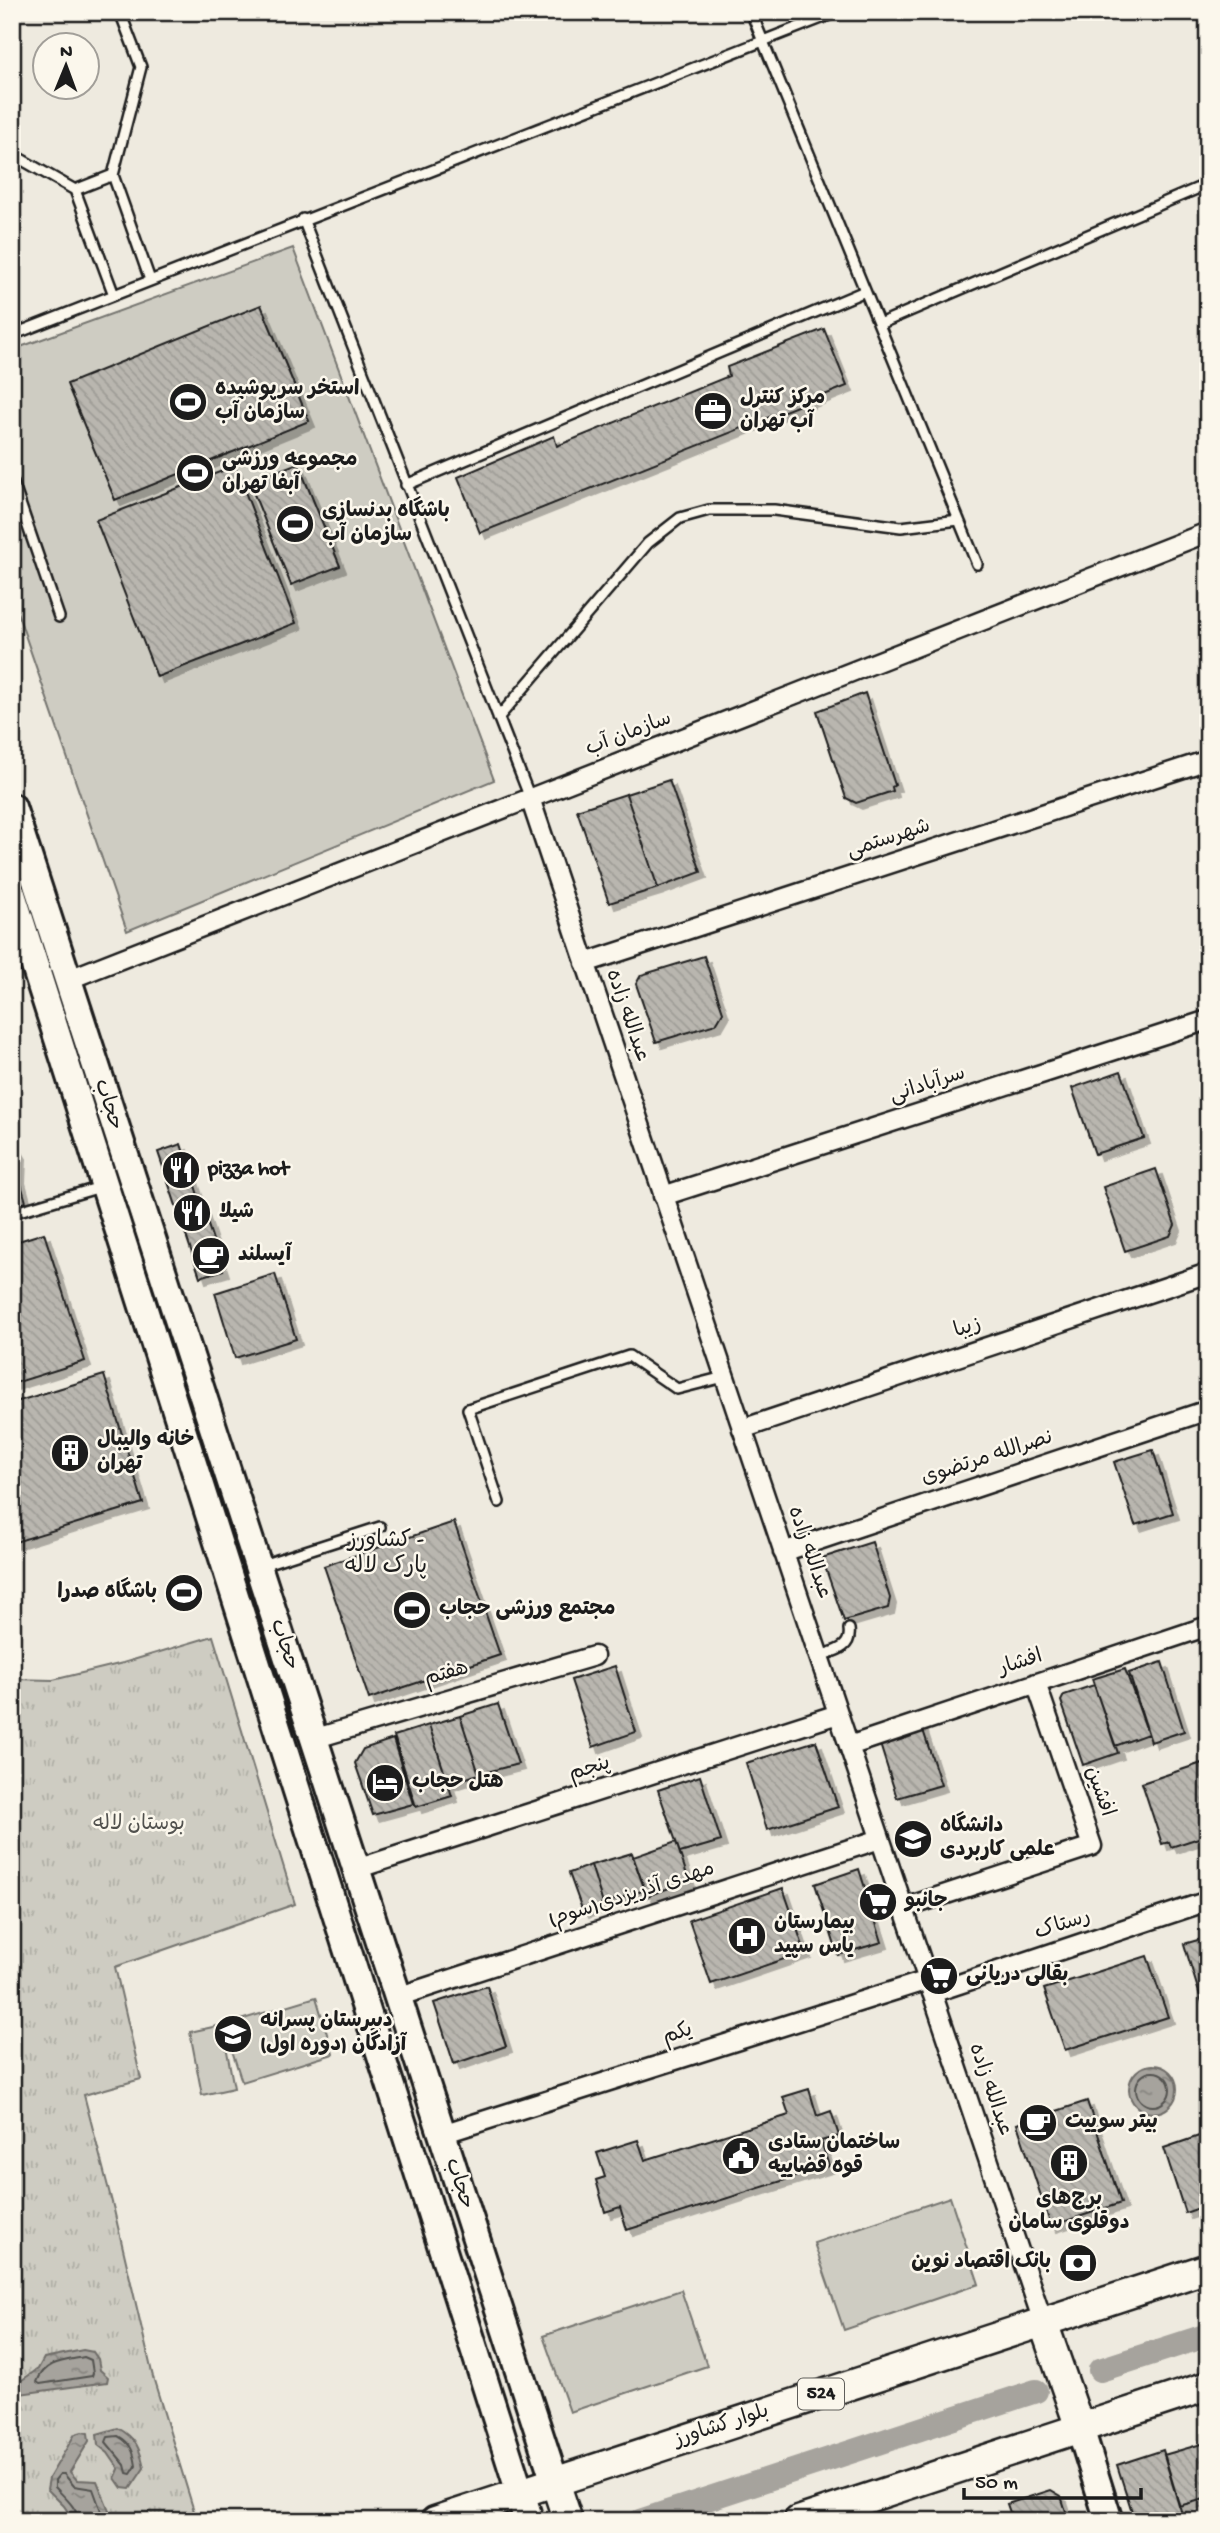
<svg xmlns="http://www.w3.org/2000/svg" width="1220" height="2533" font-family="'Gochi Hand','Playpen Sans Arabic',sans-serif">
<defs>
<pattern id="grass-tufts" width="24" height="20" patternUnits="userSpaceOnUse" patternTransform="scale(1.75)"><rect width="24" height="20" fill="#ceccc2"/><path d="M3 7l-1-3M5 7V3M7 7l1-3M15 17l-1-3M17 17v-4M19 17l1-3" fill="none" stroke="#b0afa6"/></pattern>
<pattern id="water-ripples" width="26" height="14" patternUnits="userSpaceOnUse" patternTransform="scale(1.75)"><rect width="26" height="14" fill="#a6a39d"/><path d="M2 4q2-2 4 0t4 0M15 11q2-2 4 0t4 0" fill="none" stroke="#86847f"/></pattern>
<pattern id="building-back-hatch" width="6" height="6" patternUnits="userSpaceOnUse" patternTransform="scale(1.75)"><rect width="6" height="6" fill="#b9b6af"/><path d="M-1 5l2 2M0 0l6 6M5-1l2 2" fill="none" stroke="#9e9c96"/></pattern>
<filter id="shadow"><feDropShadow dx="6" dy="6" stdDeviation="0" flood-color="#0004"/></filter>
</defs>
<rect width="100%" height="100%" fill="#eeeadf"/>
<filter id="ink" filterUnits="userSpaceOnUse"><feTurbulence type="fractalNoise" baseFrequency=".0143" numOctaves="2"/><feDisplacementMap in="SourceGraphic" scale="14" xChannelSelector="R" yChannelSelector="G"/><feConvolveMatrix kernelMatrix="1 2 1 2 8 2 1 2 1" color-interpolation-filters="sRGB"/></filter>
<g filter="url(#ink)">
<path fill="url(#grass-tufts)" stroke="#75746f" stroke-width="2" d="M213,1636L295,1904L115,1967L141,2079L84,2095L114,2210L153,2377L197,2521H12V1679L53,1680L123,1663Z"/>
<path fill="#ceccc2" stroke="#75746f" stroke-width="2" d="M293,248L494,780L127,931L12,597V350Z
M316,1997L333,2054L242,2082L224,2025Z
M222,2025L234,2088L202,2095L190,2032Z
M950,2197L979,2284L844,2330L814,2243Z
M681,2290L707,2366L570,2412L543,2336Z"/>
<path fill="url(#water-ripples)" stroke="#6f6d69" stroke-width="2" d="M1129 2089a24 24 0 1 1 48 0a24 24 0 1 1-48 0Z
M83,2350L93,2352L98,2359L100,2370L108,2377L107,2382L20,2394L16,2384L38,2369L44,2358Z
M118,2428C136,2438 140,2448 144,2468L130,2489L122,2488L115,2478L119,2469L108,2453L98,2445L97,2434Z
M82,2432L88,2433L89,2441L70,2472L77,2480L97,2481L109,2510L107,2521H74L64,2506L47,2489L49,2478L75,2434Z"/>
<g fill="none" stroke-linecap="round" stroke-linejoin="round">
<path stroke="#535250" stroke-width="2" d="M1136 2089a17 17 0 1 1 34 0a17 17 0 1 1-34 0Z
M84,2357L91,2360L93,2373L92,2376L40,2384L37,2382C45,2361 63,2361 84,2357Z
M118,2436C131,2443 134,2452 136,2466L131,2474L127,2473L125,2465L106,2442L108,2437Z
M79,2521C77,2507 64,2497 55,2487V2480L60,2474H64L74,2486L93,2489L101,2511V2521"/>
<path stroke="#a6a39d" stroke-width="24" d="M1100,2370L1208,2335
M640,2521L1036,2391"/>
</g>
<path fill="url(#building-back-hatch)" stroke="#1c1c1c" stroke-width="2" filter="url(#shadow)" d="M261,305L309,421L115,500L67,384Z
M824,329L847,386L480,533L458,477L554,436L557,446L729,376L727,367Z
M298,463L340,566L291,585L249,482Z
M235,466L296,623L157,677L96,520Z
M865,693L895,785L892,787L893,791L856,803L846,798L817,711Z
M669,780L701,872L658,888L626,794Z
M626,794L658,888L609,903L577,810Z
M704,956L723,1012L716,1024L656,1042L636,984L641,975Z
M1121,1071L1144,1138L1095,1154L1072,1088Z
M12,1140L20,1153L19,1177L26,1202L12,1207Z
M181,1144L223,1270L200,1277L158,1152Z
M1156,1169L1175,1225L1170,1236L1125,1251L1103,1187Z
M44,1233L85,1361L12,1384V1243Z
M275,1274L296,1339L235,1358L215,1293Z
M104,1375L143,1503L12,1543V1403Z
M1153,1450L1173,1513L1135,1525L1114,1462Z
M454,1522L500,1655L369,1699L324,1566Z
M872,1542L890,1598L888,1608L844,1621L822,1558Z
M1162,1662L1184,1731L1151,1742L1129,1673Z
M615,1666L636,1732L593,1747L571,1680Z
M1125,1669L1148,1734L1115,1746L1092,1679Z
M1094,1685L1118,1753L1083,1765L1061,1701L1064,1695Z
M498,1704L518,1764L479,1774L460,1716Z
M460,1716L479,1774L448,1784L429,1725Z
M429,1725L452,1796L416,1807L394,1736Z
M922,1727L941,1785L897,1798L879,1741Z
M393,1739L413,1804L373,1815L355,1763L363,1749Z
M816,1741L838,1807L767,1830L746,1763Z
M1208,1761V1835L1171,1847L1169,1842L1162,1844L1142,1783Z
M700,1776L721,1841L680,1853L658,1790Z
M676,1842L689,1881L647,1896L633,1857Z
M632,1853L645,1890L603,1904L591,1865Z
M591,1865L603,1904L583,1912L569,1873Z
M859,1869L882,1942L838,1955L815,1884Z
M783,1888L805,1952L711,1984L689,1920Z
M1208,1937V2011L1205,2012L1184,1944Z
M1147,1956L1168,2017L1065,2050L1044,1989Z
M487,1986L506,2046L454,2064L434,2003Z
M809,2089L817,2116L831,2111L839,2136L821,2141L829,2166L627,2230L620,2207L605,2212L596,2180L605,2177L597,2153L638,2140L645,2160L789,2115L783,2097Z
M1087,2101L1121,2203L1051,2226L1017,2124Z
M1208,2133V2205L1185,2213L1164,2148Z
M1208,2442V2498L1179,2506L1164,2455Z
M1163,2450L1184,2521H1135L1117,2465Z
M1051,2490L1061,2496L1069,2521H1013L1007,2504Z"/>
<g fill="none" stroke-linecap="round" stroke-linejoin="round">
<g stroke="#1c1c1c" stroke-width="14">
<path id="lane" d="M120,12L141,67L113,175L150,280
M751,12L977,564
M12,154L75,190L114,295
M75,190L113,175
M303,219L530,798
M879,324L1208,184
M12,335L837,12
M12,480L59,617
M406,485L865,291
M498,718L648,543L680,518L709,510H774L901,527L959,520
M12,964L31,959
M12,1213L104,1186
M499,1502L468,1409L629,1356L677,1389L724,1377
M262,1565L380,1527
M819,1656C834,1651 852,1649 849,1629"/>
</g>
<g stroke="#1c1c1c" stroke-width="23">
<path id="street" d="M530,798L1043,2322
M585,963L1208,760
M67,980L1208,532
M663,1196L1208,1020
M742,1429L1208,1273
M783,1552L1208,1410
M313,1739L594,1656
M849,1746L1208,1626
M356,1869L838,1714
M904,1908L1092,1846L1036,1683
M932,1993L1208,1901
M397,1997L880,1839
M442,2134L928,1980"/>
</g>
<g stroke="#1c1c1c" stroke-width="32">
<path id="secondary" d="M12,807L555,2482
M12,894L520,2493
M1080,2428L1109,2521"/>
</g>
<g stroke="#1c1c1c" stroke-width="33">
<path id="primary" d="M1043,2322L1080,2428
M555,2482L568,2521
M520,2493L529,2521
M435,2521L1208,2268
M798,2521L1208,2386"/>
</g>
<use href="#lane" stroke="#fbf7ec" stroke-width="9"/>
<use href="#street" stroke="#fbf7ec" stroke-width="18"/>
<use href="#secondary" stroke="#fbf7ec" stroke-width="26"/>
<use href="#primary" stroke="#fbf7ec" stroke-width="28"/>
</g>
</g>
<defs>
<g id="stadium-disc" transform="scale(2.0125)"><circle r="9.5" fill="#1c1c1c" stroke="#fbf7ec"/><path d="M0-5a6.5 5 0 1 0 0 10a6.5 5 0 1 0 0-10ZM-3.5-1.8h7v3.6h-7Z" fill="#fff"/></g>
<g id="office-disc" transform="scale(2.0125)"><circle r="9.5" fill="#1c1c1c" stroke="#fbf7ec"/><path d="M-6-3h4V-5.5h4V-3h4V5H-6ZM-1-4.5V-3h2v-1.5ZM-6 0V1H6V0Z" fill="#fff"/></g>
<g id="restaurant-disc" transform="scale(2.0125)"><circle r="9.5" fill="#1c1c1c" stroke="#fbf7ec"/><path d="M-5-6h1v4h1v-4h1v4h1v-4h1v5L-1.5 .5V6h-2V.5L-5-1ZM5-6V6H3V1.5H1.5Q1.5-4 5-6Z" fill="#fff"/></g>
<g id="cafe-disc" transform="scale(2.0125)"><circle r="9.5" fill="#1c1c1c" stroke="#fbf7ec"/><path d="M-5.5-4.5H6V0H3Q3 3.5 0 3.5H-2.5Q-5.5 3.5-5.5 0ZM3-3.2v2h1.7v-2ZM-6 4.5H4V6H-6Z" fill="#fff"/></g>
<g id="building-disc" transform="scale(2.0125)"><circle r="9.5" fill="#1c1c1c" stroke="#fbf7ec"/><path d="M-4-6H4V6H1V3H-1V6H-4ZM-2.5-4.3h1.7v1.8h-1.7ZM.8-4.3h1.7v1.8H.8ZM-2.5-1h1.7V.8h-1.7ZM.8-1h1.7V.8H.8Z" fill="#fff"/></g>
<g id="hotel-disc" transform="scale(2.0125)"><circle r="9.5" fill="#1c1c1c" stroke="#fbf7ec"/><path d="M-6-4.5h1.5V1H6V5H4.5V3h-9V5H-6ZM-4 0a1.8 1.8 0 1 1 3.6 0ZM.5 0V-2.5h3Q6-2.5 6 0Z" fill="#fff"/></g>
<g id="university-disc" transform="scale(2.0125)"><circle r="9.5" fill="#1c1c1c" stroke="#fbf7ec"/><path d="M0-5L7-2L0 1L-7-2ZM-4 1L0 2.5L4 1V4Q0 6-4 4Z" fill="#fff"/></g>
<g id="supermarket-disc" transform="scale(2.0125)"><circle r="9.5" fill="#1c1c1c" stroke="#fbf7ec"/><path d="M-6-5.5h2.5l.6 2H6L4.5 2H-2.5L-4.4-4H-6ZM-1.5 3.2a1.3 1.3 0 1 0 .1 0ZM3 3.2a1.3 1.3 0 1 0 .1 0Z" fill="#fff"/></g>
<g id="hospital-disc" transform="scale(2.0125)"><circle r="9.5" fill="#1c1c1c" stroke="#fbf7ec"/><path d="M-5-5h3v3.5h4V-5h3V5h-3V1.5h-4V5h-3Z" fill="#fff"/></g>
<g id="school-disc" transform="scale(2.0125)"><circle r="9.5" fill="#1c1c1c" stroke="#fbf7ec"/><path d="M0-5L7-2L0 1L-7-2ZM-4 1L0 2.5L4 1V4Q0 6-4 4Z" fill="#fff"/></g>
<g id="civic-disc" transform="scale(2.0125)"><circle r="9.5" fill="#1c1c1c" stroke="#fbf7ec"/><path d="M-.6-6.5H3V-4.5H.6V-3L4-1V1h2V6H-6V1h2V-1L-.6-3ZM-1.2 2.5V6h2.4V2.5Z" fill="#fff"/></g>
<g id="bank-disc" transform="scale(2.0125)"><circle r="9.5" fill="#1c1c1c" stroke="#fbf7ec"/><path d="M-6-4H6V4H-6ZM0-2.3a2.3 2.3 0 1 0 0 4.6a2.3 2.3 0 1 0 0-4.6Z" fill="#fff"/></g>
</defs>
<g fill-rule="evenodd">
<use href="#stadium-disc" x="188" y="402"/>
<use href="#office-disc" x="713" y="411"/>
<use href="#stadium-disc" x="195" y="473"/>
<use href="#stadium-disc" x="295" y="524"/>
<use href="#restaurant-disc" x="181" y="1170"/>
<use href="#restaurant-disc" x="192" y="1213"/>
<use href="#cafe-disc" x="211" y="1256"/>
<use href="#building-disc" x="70" y="1453"/>
<use href="#stadium-disc" x="184" y="1593"/>
<use href="#stadium-disc" x="412" y="1610"/>
<use href="#hotel-disc" x="385" y="1783"/>
<use href="#university-disc" x="913" y="1839"/>
<use href="#supermarket-disc" x="878" y="1902"/>
<use href="#hospital-disc" x="747" y="1936"/>
<use href="#supermarket-disc" x="939" y="1976"/>
<use href="#school-disc" x="233" y="2034"/>
<use href="#cafe-disc" x="1038" y="2123"/>
<use href="#civic-disc" x="741" y="2156"/>
<use href="#building-disc" x="1069" y="2163"/>
<use href="#bank-disc" x="1078" y="2263"/>
</g>
<g text-anchor="middle" dominant-baseline="central" stroke-width="5" stroke-linejoin="round" paint-order="stroke">
<rect fill="#fbf7ec" stroke="#5f5e5a" stroke-width="2" x="798" y="2378.5" width="46" height="31" rx="5"/>
<g font-size="19" font-weight="bold" fill="#1c1c1c">
<text x="821" y="2394">524</text>
</g>
<g font-size="21" font-weight="bold" fill="#1c1c1c" stroke="#fbf7ec" text-anchor="start">
<text x="215" y="390">استخر سرپوشیده<tspan x="215" dy="24">سازمان آب</tspan></text>
<text x="740" y="399">مرکز کنترل<tspan x="740" dy="24">آب تهران</tspan></text>
<text x="222" y="461">مجموعه ورزشی<tspan x="222" dy="24">آبفا تهران</tspan></text>
<text x="322" y="512">باشگاه بدنسازی<tspan x="322" dy="24">سازمان آب</tspan></text>
<text x="208" y="1170">pizza hot</text>
<text x="219" y="1213">شیلا</text>
<text x="238" y="1256">آیسلند</text>
<text x="97" y="1441">خانه والیبال<tspan x="97" dy="24">تهران</tspan></text>
<text x="157" y="1593" text-anchor="end">باشگاه صدرا</text>
<text x="439" y="1610">مجتمع ورزشی حجاب</text>
<text x="412" y="1783">هتل حجاب</text>
<text x="940" y="1827">دانشگاه<tspan x="940" dy="24">علمی کاربردی</tspan></text>
<text x="905" y="1902">جانبو</text>
<text x="774" y="1924">بیمارستان<tspan x="774" dy="24">یاس سپید</tspan></text>
<text x="966" y="1976">بقالی دریانی</text>
<text x="260" y="2022">دبيرستان پسرانه<tspan x="260" dy="24">آزادگان (دوره اول)</tspan></text>
<text x="1065" y="2123">بیتر سوییت</text>
<text x="768" y="2144">ساختمان ستادی<tspan x="768" dy="24">قوه قضاییه</tspan></text>
<text x="1069" y="2200" text-anchor="middle">برج‌های<tspan x="1069" dy="24">دوقلوی سامان</tspan></text>
<text x="1051" y="2263" text-anchor="end">بانک اقتصاد نوین</text>
</g>
<g font-size="21" fill="#1c1c1c" stroke="#fbf7ec">
<text transform="translate(629 735) rotate(-21)">سازمان آب</text>
<text transform="translate(889 840) rotate(-18)">شهرستمی</text>
<text transform="translate(626 1016) rotate(71)">عبدالله زاده</text>
<text transform="translate(928 1086) rotate(-18)">سرآبادانی</text>
<text transform="translate(107 1105) rotate(72)">حجاب</text>
<text transform="translate(968 1329) rotate(-18)">زیبا</text>
<text transform="translate(988 1459) rotate(-18)">نصرالله مرتضوی</text>
<text transform="translate(808 1553) rotate(71)">عبدالله زاده</text>
<text transform="translate(283 1645) rotate(72)">حجاب</text>
<text transform="translate(1021 1664) rotate(-18)">افشار</text>
<text transform="translate(447 1675) rotate(-16)">هفتم</text>
<text transform="translate(590 1770) rotate(-18)">پنجم</text>
<text transform="translate(1098 1792) rotate(71)">افشین</text>
<text transform="translate(632 1896) rotate(-18)">مهدی آذریزدی(سوم)</text>
<text transform="translate(1063 1926) rotate(-18)">رستاک</text>
<text transform="translate(678 2035) rotate(-18)">یکم</text>
<text transform="translate(989 2090) rotate(71)">عبدالله زاده</text>
<text transform="translate(458 2184) rotate(72)">حجاب</text>
<text transform="translate(722 2427) rotate(-18)">بلوار کشاورز</text>
</g>
<g font-size="21" fill="#51514e" stroke="#fbf7ec">
<text x="139" y="1825">بوستان لاله</text>
</g>
<g font-size="23" fill="#1c1c1c" stroke="#fbf7ec">
<text x="386" y="1541">کشاورز -<tspan x="386" dy="26">پارک لاله</tspan></text>
</g>
</g>
<rect width="1220" height="2533" fill="none" stroke="#fbf7ec" stroke-width="42"/>
<rect x="21" y="21" width="1178" height="2491" fill="none" stroke="#1c1c1c" stroke-width="2.5" filter="url(#ink)"/>
<g transform="translate(66 66) rotate(1)"><circle r="33" fill="#fbf7ec" stroke="#a29f99" stroke-width="2"/>
<path d="M0-5L12 26L0 18L-12 26Z" fill="#1c1c1c"/>
<text y="-10" font-size="19" font-weight="bold" text-anchor="middle" fill="#1c1c1c">N</text>
</g>
<path d="M964 2488v10h177v-10" fill="none" stroke="#1c1c1c" stroke-width="3.5"/>
<text x="975" y="2488" font-size="21" fill="#1c1c1c" stroke="#fbf7ec" stroke-width="5" paint-order="stroke">50 m</text>
</svg>
